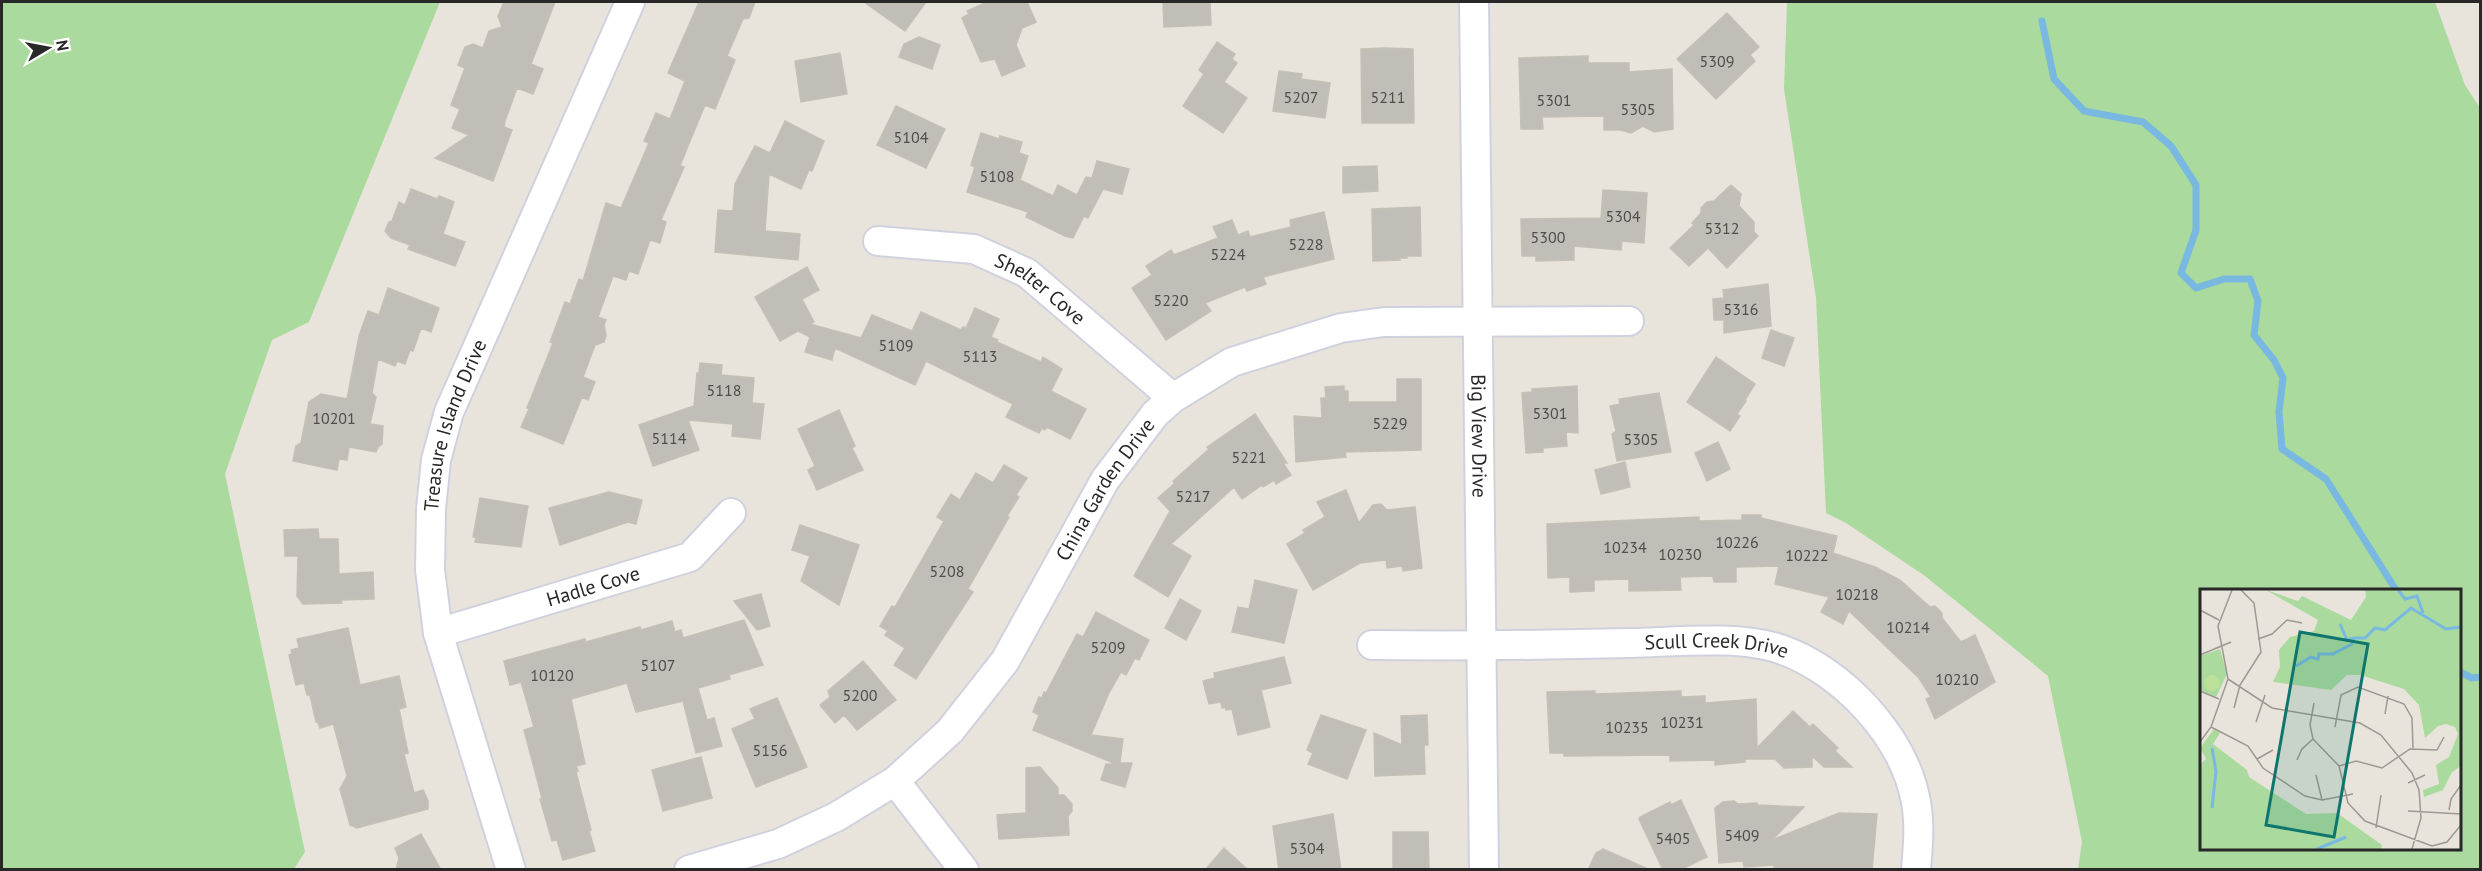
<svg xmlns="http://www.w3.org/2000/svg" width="2482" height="871" font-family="'PT Sans',sans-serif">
<rect width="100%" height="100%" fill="#e9e4db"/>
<path fill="#aada9d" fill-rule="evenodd" d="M2,2H440L309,322L272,340L225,474L305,852L294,869H2Z
M1787,2H2435L2465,85L2480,108V869H2078L2082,842L2048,676L1925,576L1846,523L1826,513L1816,298L1784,89ZM2202,590H2460V848H2202Z"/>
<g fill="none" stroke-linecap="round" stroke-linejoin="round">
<path stroke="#78b8e1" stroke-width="7" d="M2042,21L2054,79L2084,111L2143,122L2171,146L2196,185V230L2181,273L2196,288L2224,279H2250L2258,301L2254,335L2274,360L2283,378L2279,412L2282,449L2326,479L2396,590
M2460,672L2472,678L2480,677"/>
</g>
<path fill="#c1beb7" stroke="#c4c0b5" stroke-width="1.5" d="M504,2H555L531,64L543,69L533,94L517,88L505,121L504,127L512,130L493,181L435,158L469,135L452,128L460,109L451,105L465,68L458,65L465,47L473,44L483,48L489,31L502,27L498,16Z
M699,2H755L749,18L743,19L727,56L735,60L715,109L705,105L688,146L680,166L684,167L661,220L666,222L660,243L650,240L638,274L629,271L626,280L613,276L598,317L606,320L604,325L606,335L604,342L595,345L583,377L595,382L588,400L582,397L563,444L521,427L529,409L527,408L553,343L550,342L565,302L570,304L579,279L583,281L606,203L621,208L649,143L644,141L656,113L670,119L685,81L668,73Z
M864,2H926L905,31Z
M987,2H1027L1036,22L1022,28L1016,45L1025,66L1002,76L995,59L981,62L962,18L969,14L967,11Z
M1163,2H1210L1211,25L1164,27Z
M1727,13L1759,47L1750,55L1755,61L1716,99L1677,59Z
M919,37L940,45L932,69L899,57L904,44Z
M1217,42L1235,54L1232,59L1237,63L1224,82L1247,98L1223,133L1183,106L1204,74L1199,70Z
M1386,48L1413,49L1414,123H1362L1361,49Z
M840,53L847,94L801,102L795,61Z
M1588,56V63H1629V72L1672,69L1673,129L1654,132L1643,126L1631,133L1620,130H1604V116L1542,117L1543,129H1521L1519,58Z
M1279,71L1302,74L1301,79L1330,83L1325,118L1273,111Z
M896,106L945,129L926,168L877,145Z
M785,121L824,141L812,171L809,170L801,189L769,174L765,231L800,234L798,260L715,252L718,210L733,211L735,184L755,146L770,153Z
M981,133L999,139L1000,136L1022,142L1019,153L1028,156L1020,180L1053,196L1058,185L1077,195L1086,177L1092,178L1097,161L1129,169L1122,194L1103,189L1088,218L1084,216L1073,238L1065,236L1026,217L1028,212L967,192L975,167L971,165Z
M1377,166L1378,191L1343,193V167Z
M1731,185L1741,194L1739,206L1754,222V232L1758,236L1727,268L1708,248L1689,266L1670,248L1694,225L1692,223L1701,213V208L1707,202L1714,201Z
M411,189L437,199L439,196L454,202L443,234L465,242L455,266L408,249L410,245L391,238L385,231L389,222L392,221L399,202L405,205Z
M1603,190L1647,193L1644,243L1622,241L1621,250L1574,246V260L1536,261V256H1522L1521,219L1601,218Z
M1420,207L1421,256H1407V258H1399L1400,260L1373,261L1372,209Z
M1324,212L1334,259L1263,277L1266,284L1247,291L1245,287L1205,303L1211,311L1166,340L1132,288L1152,275L1146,266L1171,250L1174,255L1218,238L1213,227L1232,220L1238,235L1248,231L1250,237L1291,227L1290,220Z
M807,267L819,290L802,299L814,322L810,324L861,338L872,315L912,331L921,312L961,330L963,327L966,328L975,308L999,319L991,337L998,340L997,342L1041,362L1043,357L1062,369L1051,391L1086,409L1070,439L1047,427L1045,430L1042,428L1039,433L1006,417L1013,404L926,361L915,385L835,348L832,360L805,352L810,337L798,331L780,341L755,297Z
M1768,284L1771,326L1724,333V320H1714L1713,299L1724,298L1723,290Z
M388,288L439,308L431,332L421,328L413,351L410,350L405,364L397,361L395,366L378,359L372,393L376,397L370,424L383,426L382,444L378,447L376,452L349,447L347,460L339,459L337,470L293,461L296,446L301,443L309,402L321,394L347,399L359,336L368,311L379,315Z
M1771,330L1794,338L1784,366L1762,358Z
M1716,357L1755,384L1745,400L1746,401L1737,414L1740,416L1730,431L1687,402Z
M700,363L722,365L721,375L754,378L752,403L764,404L760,439L732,436L733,424L688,420L699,450L653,466L639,425L694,406L697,373H699Z
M1397,379H1421V450L1345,452L1346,457L1296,462L1294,416L1322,418L1321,398H1326L1325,387L1344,386V391H1348V402H1397Z
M1577,386L1578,433L1566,432L1567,446L1543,448V452L1526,453L1522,393L1532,392V389Z
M1659,393L1671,452L1617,461L1612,434L1616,431L1610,406L1620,404L1619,399Z
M839,410L855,446L852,448L863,470L817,490L808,470L815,466L798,429Z
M1255,414L1287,463H1283L1291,475L1276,484L1274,480L1263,487L1262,485L1242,499L1234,487L1171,544L1191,556L1168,597L1134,576L1170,511L1158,498L1175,483L1173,481L1209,449L1207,447Z
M1718,442L1730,469L1707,481L1695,453Z
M1625,462L1630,487L1601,494L1595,470Z
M1004,465L1027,478L1016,495L1019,497L1007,516L1009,517L968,589L973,592L916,679L894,665L905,648L885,635L888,631L880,626L892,606L895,607L944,521L937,517L951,494L960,500L976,473L993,483Z
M1346,490L1359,523L1373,505L1381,504L1387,510L1415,507L1422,568L1403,571L1402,566L1387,568L1386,560L1360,563L1313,590L1287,544L1305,533L1303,530L1325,517L1317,502Z
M609,492L642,500L636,524L628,522L560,545L549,508Z
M480,498L528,506L521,547L475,542L476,537H473Z
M1742,515H1761V518L1837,536L1833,553L1875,567L1900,580L1930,607L1935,606L1942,613V618L1961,642L1975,635L1995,682L1935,719L1926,699L1931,697L1919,678L1849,611L1843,624L1821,612L1829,597L1775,584L1779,566L1736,567V582H1714L1713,576L1680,577L1681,590L1629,591V579L1594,580V591L1570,592V577L1548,578L1547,524L1699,517V521L1742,520Z
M800,525L859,545L839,605L801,581L810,556L792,550Z
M318,529L319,539H338L339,574L373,572L374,599L341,600L342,603L303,604L297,596L298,556H285L284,530Z
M1255,580L1297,590L1284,643L1232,632L1238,607L1249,609Z
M761,594L770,626L757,630L734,601Z
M1180,599L1201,611L1186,640L1165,628Z
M1096,612L1149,640L1139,660L1135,658L1126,675L1121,672L1109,693L1091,735L1123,739L1120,763H1132L1125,787L1101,780L1106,764H1116L1033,730L1039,715L1033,712L1039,697L1042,698L1044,692L1046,693L1077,634L1083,637Z
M744,620L763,665L729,675L730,679L698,688L707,720L714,718L722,746L696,753L683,701L636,712L627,683L571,699L585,764L576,766L578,771L576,772L591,830L589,831L595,851L563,860L557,840L552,841L540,799L542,798L524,730L534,727L521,682L510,685L504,661L585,639L586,642L640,627L641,630L672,621L675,632L681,630L683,638Z
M348,628L360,685L399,676L406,707L399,709L408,753L404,754L414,793L423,790L428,801V809L357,828L350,825L340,789L347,776L334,726L333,724L320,728L318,722H316L310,695H307L304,683L296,685L289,655L292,654L291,650L299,648L297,639Z
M1284,657L1291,683L1261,690L1270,727L1238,735L1232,709L1226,710L1225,707L1222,708L1221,702L1209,704L1203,681L1215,678L1214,673Z
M863,661L896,700L857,730L844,715L835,723L820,705L830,697L828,691Z
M1595,691V694L1681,691V697L1705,696V703L1756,699L1757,748L1793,711L1810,727L1813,724L1838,748L1835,751L1852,767H1824L1812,756V767L1784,768L1775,759H1745V762L1715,765V760L1670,761V755L1564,756V753H1550L1547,692Z
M777,698L807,767L756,787L732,729L755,719L750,709Z
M1321,715L1366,730L1347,779L1308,764L1313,753L1307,750Z
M1427,715L1428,745H1424L1425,774L1375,776L1374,733L1402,745L1401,716Z
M701,757L712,798L663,811L652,770Z
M1040,767L1058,788V795H1064L1072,804V811L1068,816L1069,835L999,839L997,815L1026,813V768Z
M1681,800L1707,857L1680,870H1663L1639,819L1640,817L1670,802L1671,805Z
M1734,801L1738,804L1757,803V805L1804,807L1772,840L1839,813L1877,814L1872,870H1774V865L1744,867L1743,861L1719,863L1715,808L1723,802Z
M1333,814L1341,870H1279L1273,826Z
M1393,832H1428L1429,870H1393Z
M421,834L441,870H396L399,858L395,848Z
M1224,848L1248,870H1205Z
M1603,849L1650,870H1588L1596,853Z"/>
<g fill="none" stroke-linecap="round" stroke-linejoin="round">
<g stroke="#d0d1df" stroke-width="32">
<g id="minor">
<path id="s1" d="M1474,2L1484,870"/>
<path id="s2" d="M878,241L974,249L1027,273L1173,398"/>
<path id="s3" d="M438,633L690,557L731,513"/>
<path id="s4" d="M1372,645C1458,646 1545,645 1631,643C1675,642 1739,635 1780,649C1842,670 1904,736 1916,802C1920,824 1918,847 1916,870"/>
<path d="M895,781L964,870"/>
<path id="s5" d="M511,870L438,633L430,570L431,509L436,460L449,412L630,2"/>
<path id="s6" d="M689,870L778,844L836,817L895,781L950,731L1005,661L1105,480L1155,414L1173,398L1232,362L1341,328L1384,322L1629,321"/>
</g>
</g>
<use href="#minor" stroke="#fff" stroke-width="28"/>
</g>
<g text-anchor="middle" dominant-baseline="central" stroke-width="6" stroke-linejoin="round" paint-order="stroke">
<g font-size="16" fill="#4e4e4c">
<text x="1717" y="61">5309</text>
<text x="1301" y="97">5207</text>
<text x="1388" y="97">5211</text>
<text x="1554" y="100">5301</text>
<text x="1638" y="109">5305</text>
<text x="911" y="137">5104</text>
<text x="997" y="176">5108</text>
<text x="1623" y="216">5304</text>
<text x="1722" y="228">5312</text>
<text x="1548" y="237">5300</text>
<text x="1306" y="244">5228</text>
<text x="1228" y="254">5224</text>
<text x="1171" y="300">5220</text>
<text x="1741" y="309">5316</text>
<text x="896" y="345">5109</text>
<text x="980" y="356">5113</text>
<text x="724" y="390">5118</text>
<text x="1550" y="413">5301</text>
<text x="334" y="418">10201</text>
<text x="1390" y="423">5229</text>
<text x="669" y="438">5114</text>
<text x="1641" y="439">5305</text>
<text x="1249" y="457">5221</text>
<text x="1193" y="496">5217</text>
<text x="1737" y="542">10226</text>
<text x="1625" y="547">10234</text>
<text x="1680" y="554">10230</text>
<text x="1807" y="555">10222</text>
<text x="947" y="571">5208</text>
<text x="1857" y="594">10218</text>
<text x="1908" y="627">10214</text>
<text x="1108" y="647">5209</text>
<text x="658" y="665">5107</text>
<text x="552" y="675">10120</text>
<text x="1957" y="679">10210</text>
<text x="860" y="695">5200</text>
<text x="1682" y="722">10231</text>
<text x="1627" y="727">10235</text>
<text x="770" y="750">5156</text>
<text x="1742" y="835">5409</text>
<text x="1673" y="838">5405</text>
<text x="1307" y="848">5304</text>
</g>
<g font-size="20" fill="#282828" stroke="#fff">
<text stroke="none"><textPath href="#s2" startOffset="174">Shelter Cove</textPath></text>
<text stroke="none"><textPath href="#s5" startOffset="460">Treasure Island Drive</textPath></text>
<text stroke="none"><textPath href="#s1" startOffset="434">Big View Drive</textPath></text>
<text stroke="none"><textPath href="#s6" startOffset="588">China Garden Drive</textPath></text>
<text stroke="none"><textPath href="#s3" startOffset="162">Hadle Cove</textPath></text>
<text stroke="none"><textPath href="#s4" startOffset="345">Scull Creek Drive</textPath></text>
</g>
</g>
<g transform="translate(2200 589)">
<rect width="261" height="261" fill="#e9e4db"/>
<path d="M66,1L98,12L102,7L151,31L166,8L165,1H261V177L252,183L243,201L224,208L223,201L239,195L236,176L249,168L258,145L255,138L246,135L238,137L225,149L219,116L204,100L160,86H147L131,101L73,93L80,78L79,61L90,48L114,42L118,31ZM20,60L27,85L16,108L0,101V67ZM14,140L20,144L13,155L47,181L49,188L106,225L137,224L182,256L181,260H0V175L6,170L0,159Z" fill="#aada9d"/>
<path d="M4 94a8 8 0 1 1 16 0a8 8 0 1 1-16 0Z" fill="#bae099"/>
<path fill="none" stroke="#78b8e1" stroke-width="3" d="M198,1L205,10L217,7L223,24M140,35L147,51L154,49M154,49H165L175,39L185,41L211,19L246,40L261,38M96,77L111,68L118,70L119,65H133L152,55L154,49M12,219L16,182L12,159M117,260L146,248"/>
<path fill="none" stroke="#9c9993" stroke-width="1.5" d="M0,21L19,31M58,50L72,45L87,31L102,34M0,66L31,53M28,90L72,119L160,134L181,146L212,184L219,201L221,229L212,260M0,102L19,110M114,114L110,136L113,150L139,177L148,214L165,232L232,257L247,253L261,236M34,119L40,96L61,63L54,14L41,1M185,125L188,107M56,133L65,106M83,135L88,110M11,138L48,157L63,179L105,207L122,211L153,205M135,138L141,106L158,98L204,115L212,129L213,159M0,153L11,138L28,90L18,37L32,1M57,170L73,161M97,171L102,160L113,150M139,177L156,172L182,179L210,160L237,161L244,148M116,186L122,211M208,194L225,186M249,221L251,210L261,196M208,222L261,225M176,239L181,206"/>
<path fill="#0f766e" fill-opacity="0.15" stroke="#0f766e" stroke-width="3" d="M100,43L168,55L134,248L66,236Z"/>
<rect width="261" height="261" fill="none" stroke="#282828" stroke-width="3"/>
</g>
<rect width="2482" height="871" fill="none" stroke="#282828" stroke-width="6"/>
<g transform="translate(48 48) rotate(80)" stroke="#ffffff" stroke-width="4.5" paint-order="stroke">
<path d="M0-4.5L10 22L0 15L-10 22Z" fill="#282828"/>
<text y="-9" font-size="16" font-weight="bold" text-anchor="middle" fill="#282828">N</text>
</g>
</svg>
